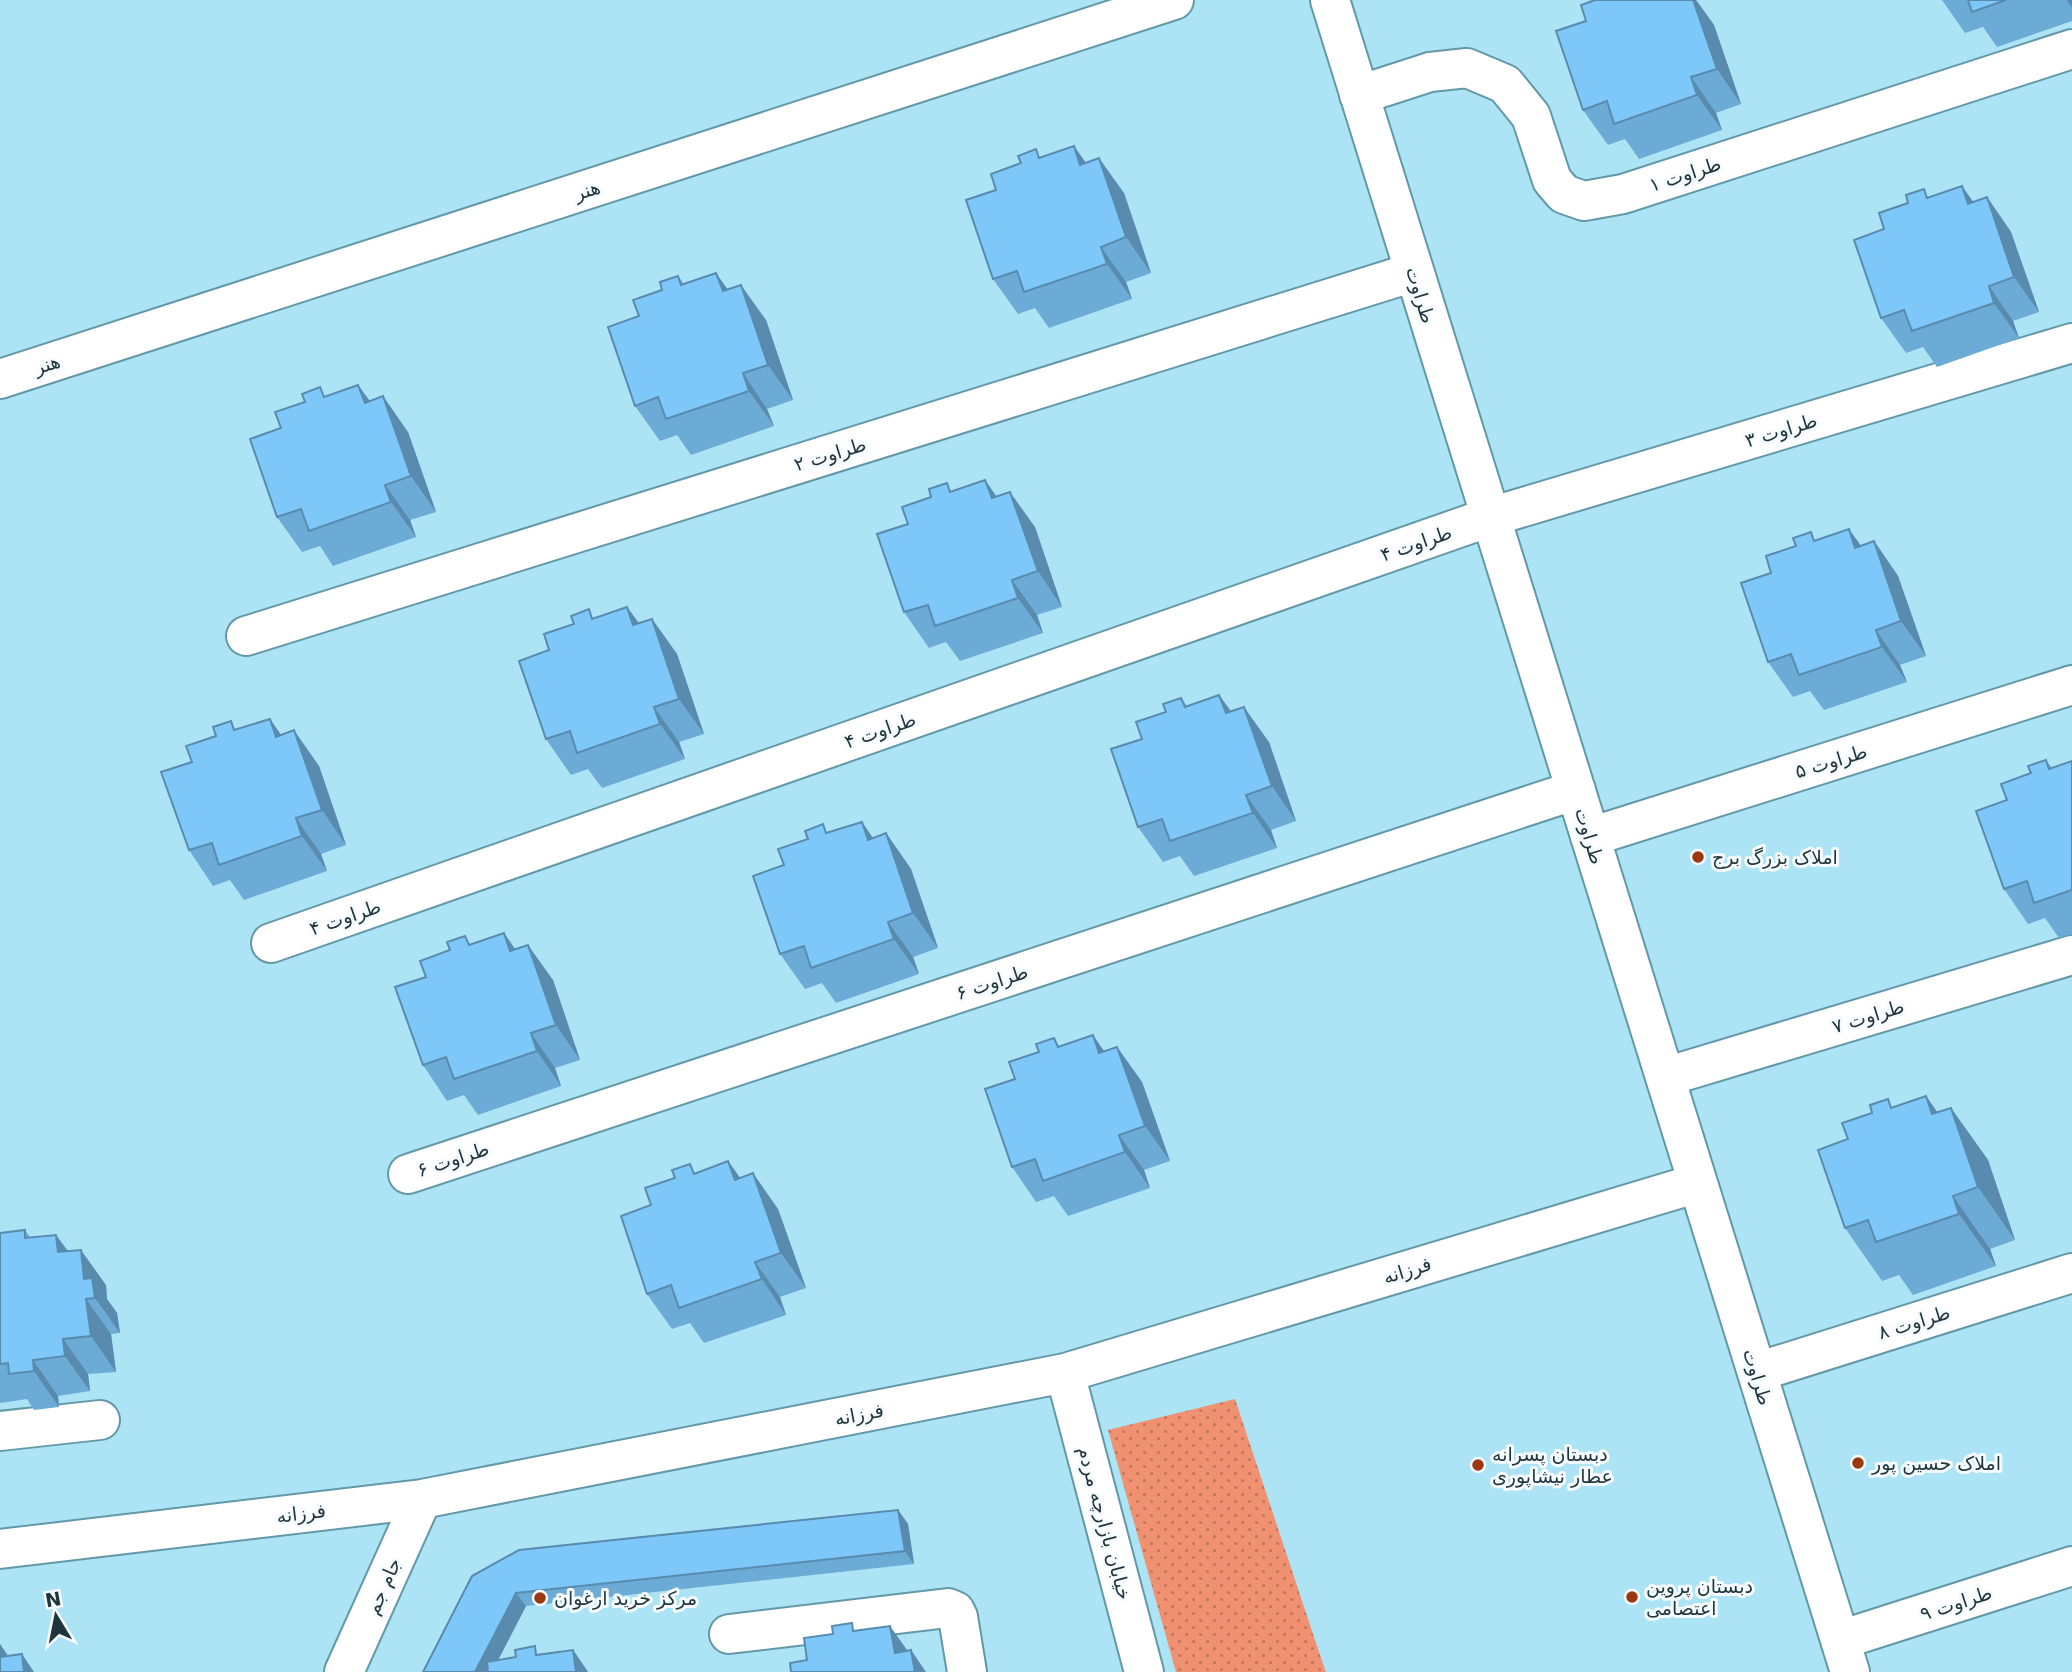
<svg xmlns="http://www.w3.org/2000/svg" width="2072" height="1672" font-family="'DejaVu Sans','Noto Naskh Arabic',sans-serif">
<defs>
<pattern id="park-dots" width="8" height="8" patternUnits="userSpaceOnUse" patternTransform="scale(1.75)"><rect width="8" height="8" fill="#f09171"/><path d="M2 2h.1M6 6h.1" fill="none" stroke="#c2775e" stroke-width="1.8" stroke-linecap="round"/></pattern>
</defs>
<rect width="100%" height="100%" fill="#ace4f5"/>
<path fill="url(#park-dots)" d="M1235,1399L1322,1661L1326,1672H1176L1108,1430Z"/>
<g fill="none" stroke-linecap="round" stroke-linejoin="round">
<g stroke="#6398a8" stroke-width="42">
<path id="minor" d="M1330,0L1850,1672
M1359,95L1430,72L1467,68L1505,84L1531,116L1552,180L1564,194L1584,201L1623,194L2072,49
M0,379L1174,0
M246,636L1414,272
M1590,837L2072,685
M271,943L1490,517L2072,343
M1665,1077L2072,955
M408,1174L1576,790
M1757,1372L2072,1273
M1065,1373L1144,1672
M0,1431L100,1420
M0,1549L422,1499L1065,1373L1698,1183
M729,1634L948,1608L955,1611L958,1617L967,1672
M1840,1640L2072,1566
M344,1672L422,1499"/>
</g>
<use href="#minor" stroke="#fff" stroke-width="38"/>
</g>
<path fill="#6cabd6" d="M1595,0H1696L1714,25L1741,104L1716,113L1722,130L1639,159L1625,139L1608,145L1583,110L1586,21Z
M1942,0H2072V21L1997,47L1983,27L1965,33Z
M1074,146L1086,163L1124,193L1151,273L1126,282L1132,299L1049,328L1035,308L1018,314L993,279L996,190L1042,157Z
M1930,197L1973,202L1987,197L2011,232L2039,312L2013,321L2019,338L1937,367L1923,347L1906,353L1881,318Z
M678,276L684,284L728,290L766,320L793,400L767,409L774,426L691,455L677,435L660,441L635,406L662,290Z
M358,385L370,401L408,432L436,512L410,520L416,537L333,566L320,546L302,552L277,517L281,428L326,396Z
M985,480L996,496L1035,527L1062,607L1037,615L1043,633L960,661L946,642L929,648L904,612L908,524L953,491Z
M1817,540L1860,546L1874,541L1898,576L1926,656L1900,665L1907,682L1824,710L1810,691L1793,697L1768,662L1771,573L1796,546Z
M627,607L639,623L652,619L677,654L704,734L679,742L685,759L602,788L588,769L571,775L546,739L549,650L595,618Z
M1219,695L1231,711L1269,742L1296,821L1271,830L1277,848L1194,876L1180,856L1163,862L1138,827L1142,739L1166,712L1181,698L1187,706Z
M270,719L281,735L319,766L346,845L321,854L327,871L244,900L230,880L213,886L189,850L237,729Z
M2046,760L2052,768L2072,761V934L2059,938L2045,918L2028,924L2004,889L2007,800L2031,773Z
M829,832L873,838L886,833L911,869L938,948L913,957L919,974L836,1003L822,983L805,989L780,954L784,865Z
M471,944L515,949L553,980L580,1060L555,1068L561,1086L478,1115L464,1095L447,1101L423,1065L426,977L450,950Z
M1060,1046L1104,1051L1117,1047L1142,1082L1170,1161L1144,1170L1150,1188L1068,1216L1054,1196L1036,1202L1012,1167L1015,1079Z
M1926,1096L1937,1112L1951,1108L1988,1160L2015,1240L1990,1249L1996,1266L1913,1295L1899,1275L1882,1281L1845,1228L1848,1139L1894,1107Z
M728,1161L740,1178L778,1209L806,1288L780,1297L786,1315L704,1343L690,1323L672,1329L647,1294L651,1205L696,1173Z
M25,1230L30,1237L56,1235L68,1251L106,1285L107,1299L117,1313L120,1333L111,1334L116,1372L88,1374L90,1391L58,1396L59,1407L34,1410L27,1399L1,1403L0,1402V1233Z
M898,1510L908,1524L914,1564L526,1606L498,1660L573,1650L588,1672H423L472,1576Z"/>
<path fill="#588bae" d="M1693,0H1696L1714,25L1741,104L1717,69Z
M2067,0H2072V8Z
M1691,77L1716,113L1722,130L1697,95Z
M1074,146L1099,182L1080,165Z
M1099,158L1124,193L1151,273L1126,237Z
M1962,186L1987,221L1968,204Z
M1987,197L2011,232L2039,312L2014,277Z
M1101,247L1126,282L1132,299L1107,264Z
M716,273L741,308L723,291Z
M741,285L766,320L793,400L768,365Z
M1989,286L2013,321L2019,338L1994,303Z
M743,373L767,409L774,426L749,391Z
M358,385L383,420L365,403Z
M383,396L408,432L436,512L411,476Z
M985,480L1010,516L992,498Z
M385,485L410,520L416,537L391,502Z
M1010,492L1035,527L1062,607L1038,571Z
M1849,529L1874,564L1855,548Z
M1874,541L1898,576L1926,656L1901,621Z
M1012,580L1037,615L1043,633L1018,598Z
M627,607L652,642L633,625Z
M652,619L677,654L704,734L679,699Z
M1876,630L1900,665L1907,682L1882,647Z
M1219,695L1244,730L1226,713Z
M654,707L679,742L685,759L660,724Z
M1244,707L1269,742L1296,821L1272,786Z
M270,719L294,754L276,737Z
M294,730L319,766L346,845L322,810Z
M1246,795L1271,830L1277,848L1253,813Z
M296,818L321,854L327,871L302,836Z
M862,822L886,857L868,840Z
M886,833L911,869L938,948L913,913Z
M888,922L913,957L919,974L894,939Z
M504,933L529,969L510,951Z
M528,945L553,980L580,1060L556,1025Z
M531,1033L555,1068L561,1086L537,1051Z
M1093,1035L1117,1070L1099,1053Z
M1117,1047L1142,1082L1170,1161L1145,1126Z
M1926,1096L1963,1149L1932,1114Z
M1951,1108L1988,1160L2015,1240L1978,1187Z
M1119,1135L1144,1170L1150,1188L1125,1152Z
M728,1161L753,1196L735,1180Z
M753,1173L778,1209L806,1288L781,1253Z
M1953,1196L1990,1249L1996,1266L1959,1214Z
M56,1235L81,1270L58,1252Z
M81,1250L106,1285L107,1299L117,1313L120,1333L95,1298L84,1279Z
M755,1262L780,1297L786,1315L762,1279Z
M86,1299L111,1334L116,1372L91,1336Z
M63,1339L88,1374L90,1391L65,1356Z
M33,1360L58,1396L59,1407L34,1371Z
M898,1510L908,1524L914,1564L905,1551Z
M516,1593L526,1606L492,1672H475Z
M890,1626L912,1657L911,1650L926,1672H908L895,1653Z
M0,1644L19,1672L0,1659Z
M573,1650L588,1672H576Z
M22,1654L34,1672H24Z"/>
<path fill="#7dc7f9" stroke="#588bae" stroke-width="2" d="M1595,0H1693L1717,69L1691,77L1697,95L1614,124L1607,101L1583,110L1556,31L1586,21L1581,5Z
M1968,0H2006L1972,12Z
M1074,146L1080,165L1099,158L1126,237L1101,247L1107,264L1024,292L1017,271L993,279L966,200L996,190L991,174L1021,163L1018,156L1036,149L1039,158Z
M1962,186L1968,204L1987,197L2014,277L1989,286L1994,303L1912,331L1904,310L1881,318L1854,240L1884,229L1879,213L1908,203L1906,195L1924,189L1927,198Z
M716,273L723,291L741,285L768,365L743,373L749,391L666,419L658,397L635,406L608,327L639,316L633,300L662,290L660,282L678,276L681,285Z
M358,385L365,403L383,396L411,476L385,485L391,502L309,531L301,509L277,517L250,439L281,428L275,412L305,402L302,394L320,387L324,397Z
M985,480L992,498L1010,492L1038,571L1012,580L1018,598L935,626L928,605L904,612L877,534L908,524L902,507L931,497L929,489L947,483L950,492Z
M1849,529L1855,548L1874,541L1901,621L1876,630L1882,647L1799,675L1791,654L1768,662L1741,583L1771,573L1766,556L1796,546L1793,538L1811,532L1814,541Z
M627,607L633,625L652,619L679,699L654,707L660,724L577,753L570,731L546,739L519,661L549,650L544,634L574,624L571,616L589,609L592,619Z
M1219,695L1226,713L1244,707L1272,786L1246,795L1253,813L1170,841L1162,819L1138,827L1111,749L1142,739L1136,722L1166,712L1163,704L1181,698L1185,707Z
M270,719L276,737L294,730L322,810L296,818L302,836L219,865L212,843L189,850L161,772L192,762L186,746L216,736L213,727L231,721L234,730Z
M2046,760L2049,769L2072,761V890L2034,903L2027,881L2004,889L1976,811L2007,800L2001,784L2031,773L2028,766Z
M862,822L868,840L886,833L913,913L888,922L894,939L811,968L804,946L780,954L753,876L784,865L778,849L808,839L805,831L823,824L826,833Z
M504,933L510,951L528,945L556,1025L531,1033L537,1051L454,1079L446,1057L423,1065L395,987L426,977L420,961L450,950L447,942L465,936L469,945Z
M1093,1035L1099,1053L1117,1047L1145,1126L1119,1135L1125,1152L1043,1181L1035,1159L1012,1167L985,1089L1015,1079L1009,1062L1039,1052L1036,1044L1054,1038L1058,1047Z
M1926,1096L1932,1114L1951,1108L1978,1187L1953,1196L1959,1214L1876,1242L1868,1220L1845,1228L1818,1150L1848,1139L1842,1123L1872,1113L1870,1105L1888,1099L1891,1108Z
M728,1161L735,1180L753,1173L781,1253L755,1262L762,1279L679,1308L671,1285L647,1294L621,1216L651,1205L645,1188L675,1178L672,1170L690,1164L694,1174Z
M25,1230V1238L56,1235L58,1252L81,1250L84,1279L92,1278L95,1298L86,1299L91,1336L63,1339L65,1356L33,1360L34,1371L9,1374L8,1363L0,1364V1233Z
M898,1510L905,1551L516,1593L475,1672H423L472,1576L519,1550Z
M852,1623L853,1631L890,1626L895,1653L911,1650L915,1672H791L790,1663L807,1660L804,1638L833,1634L832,1626Z
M535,1646L536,1655L573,1650L576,1672H488L487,1662L516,1657L515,1650Z
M22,1654L24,1672H0V1657Z"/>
<g fill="#9d370f" stroke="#f6fbfd" stroke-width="2.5">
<circle cx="1698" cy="857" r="7"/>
<circle cx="1858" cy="1463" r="7"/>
<circle cx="1478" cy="1465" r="7"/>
<circle cx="1632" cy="1597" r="7"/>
<circle cx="540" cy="1598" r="7"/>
</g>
<g text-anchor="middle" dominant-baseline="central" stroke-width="6" stroke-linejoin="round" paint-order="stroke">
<g font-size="19" fill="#1f353c" stroke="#f6fbfd">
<text transform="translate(1685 174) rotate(-18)">طراوت ۱</text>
<text transform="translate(587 190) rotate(-18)">هنر</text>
<text transform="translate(1421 295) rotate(73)">طراوت</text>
<text transform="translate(47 364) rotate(-18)">هنر</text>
<text transform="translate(1781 430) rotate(-17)">طراوت ۳</text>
<text transform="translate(830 454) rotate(-17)">طراوت ۲</text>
<text transform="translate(1416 543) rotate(-19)">طراوت ۴</text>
<text transform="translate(880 730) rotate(-19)">طراوت ۴</text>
<text transform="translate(1831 761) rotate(-17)">طراوت ۵</text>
<text transform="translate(1590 836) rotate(73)">طراوت</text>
<text transform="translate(345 917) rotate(-19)">طراوت ۴</text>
<text transform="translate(992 982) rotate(-18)">طراوت ۶</text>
<text transform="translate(1868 1016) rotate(-17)">طراوت ۷</text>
<text transform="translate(453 1159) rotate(-18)">طراوت ۶</text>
<text transform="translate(1407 1270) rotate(-17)">فرزانه</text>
<text transform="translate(1914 1322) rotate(-17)">طراوت ۸</text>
<text transform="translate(1758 1377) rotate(73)">طراوت</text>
<text transform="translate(859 1414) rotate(-11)">فرزانه</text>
<text transform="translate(301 1513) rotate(-7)">فرزانه</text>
<text transform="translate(1105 1523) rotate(75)">خیابان بازارچه مردم</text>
<text transform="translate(383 1586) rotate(-66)">جام جم</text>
<text transform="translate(1956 1603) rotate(-18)">طراوت ۹</text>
</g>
<g font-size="19" fill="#1f353c" stroke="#f6fbfd" text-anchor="start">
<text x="1712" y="857">املاک بزرگ برج</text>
<text x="1492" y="1454">دبستان پسرانه<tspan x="1492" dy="22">عطار نیشاپوری</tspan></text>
<text x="1872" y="1463">املاک حسین پور</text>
<text x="1646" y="1586">دبستان پروین<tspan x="1646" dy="22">اعتصامی</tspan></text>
<text x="554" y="1598">مرکز خرید ارغوان</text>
</g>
</g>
<g transform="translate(56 1616) rotate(350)" stroke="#f6fbfd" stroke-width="5" paint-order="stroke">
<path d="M0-5L12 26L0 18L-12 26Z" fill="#1f353c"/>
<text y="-10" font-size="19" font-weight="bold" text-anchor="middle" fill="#1f353c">N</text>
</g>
</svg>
